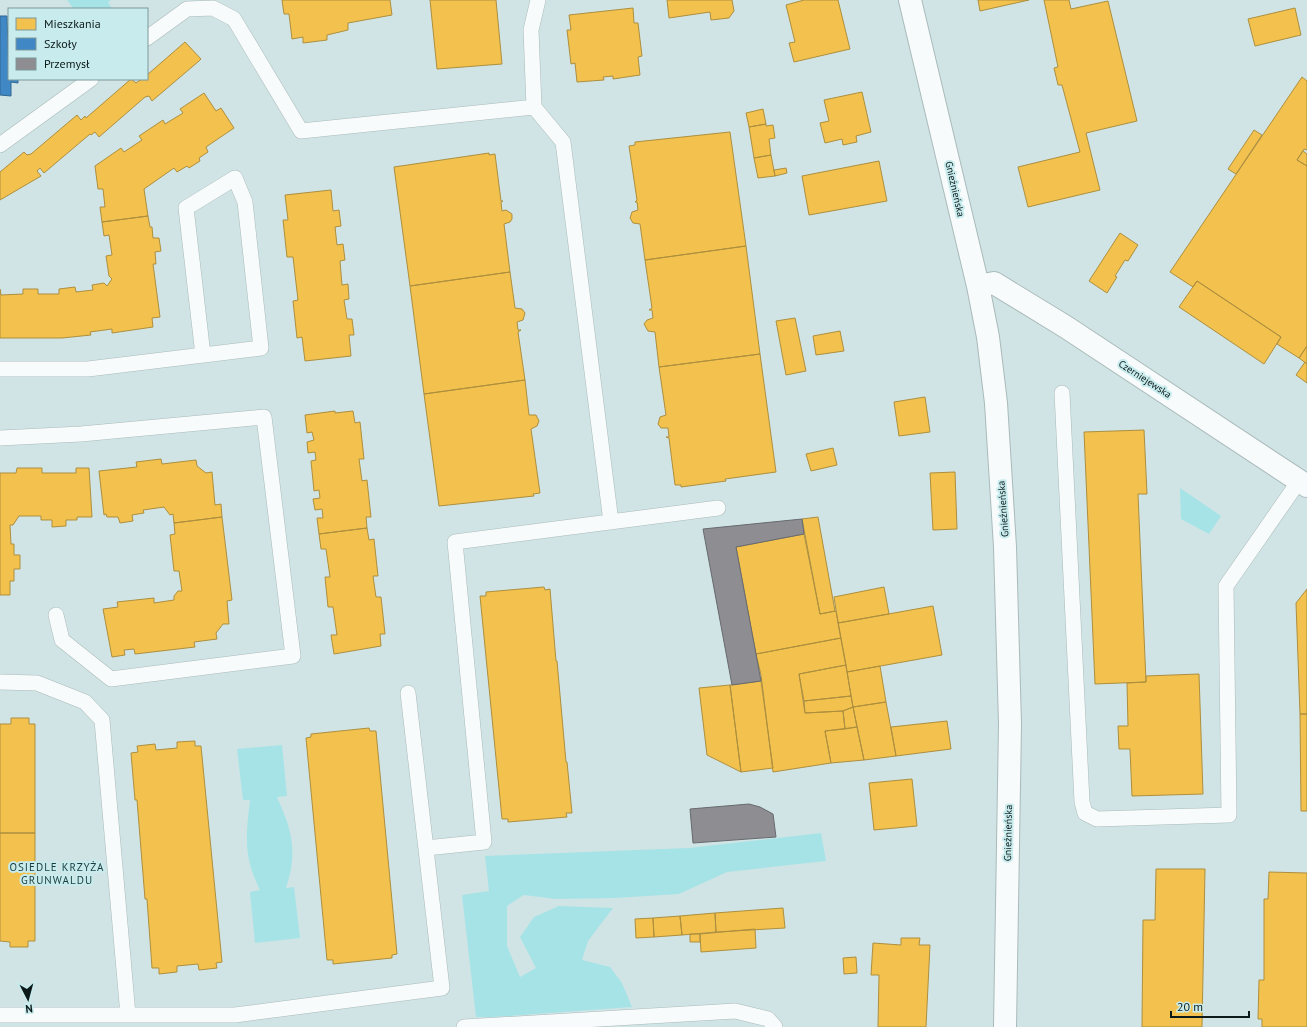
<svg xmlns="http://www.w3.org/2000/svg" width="1307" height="1027" font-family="'PT Sans',sans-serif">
<rect width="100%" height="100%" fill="#d0e4e5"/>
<path fill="#a6e3e6" d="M67,0H111L108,2L112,9H74Z
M1180,488L1221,516L1209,534L1181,519Z
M282,745L287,796L277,797C292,830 298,852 286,888L294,887L300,938L255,943L250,892L260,890C243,856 246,836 250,800H243L237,749Z
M821,833L826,861L727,872L679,894L615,898L556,899L524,895L507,906V946L520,977L536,968L520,937L534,917L559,906L613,908L588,941L582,960L610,967L622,983L632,1007L493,1017H476L462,895L489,891L485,856L689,848Z"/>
<path fill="#f2c14e" stroke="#ad8f3e" d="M282,0H390L392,15L348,23V30L327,35V40L303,43V37L292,39L289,14H284Z
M430,0H496L502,64L437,69Z
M667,0H732L734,11L729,18L711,20L710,12L669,18Z
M804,0H838L850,49L794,62L789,43L795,42L786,5Z
M978,0H1029L980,11Z
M1044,0H1069L1071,9L1108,1L1137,121L1086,133L1100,190L1028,207L1018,167L1080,152L1062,85H1058L1054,68L1058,67Z
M633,8L634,23H638L642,56L638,57L640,75L613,79V76L603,77L604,80L577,82L575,63L571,64L567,30H571L569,15Z
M1295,8L1301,35L1255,46L1248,19Z
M185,42L201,59L199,61L152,101L149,96L145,97L99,137L95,132L91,135L90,134L44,173L40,168L37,171L41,176L0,200V172L24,152L27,155L31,154L77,115L81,120L85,116L86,118L131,79L136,83L142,79H147V75Z
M1302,77L1307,81V150L1304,149L1297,160L1307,166V346L1299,358L1277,344L1281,337L1197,281L1193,287L1170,272Z
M862,92L871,132L856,136L857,142L843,145L842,139L825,143L820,123L829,121L824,100Z
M204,93L216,111L221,108L234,128L206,147L208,152L199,158L200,161L189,168L187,166L177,172L174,168L144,189L148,216L102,222L100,207H105L103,189H98L95,166L121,148L124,152L142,140L139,136L163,120L165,124L183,113L180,109Z
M763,109L766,124L749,127L746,113Z
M766,124V126L773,125L775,138L769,139L771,155L754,158L749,127Z
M1254,130L1262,135L1236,174L1228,169Z
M730,132L746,246L645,260L640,224L633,223L630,218L632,212L638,210L637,202H635L637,200L629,146L635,145V142Z
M1303,151L1307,154V166L1297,160Z
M489,153V155L495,154L501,201H503L501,202L502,211L506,210L512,214V219L510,222L504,224L510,272L410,286L394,167Z
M771,155L775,176L758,178L754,158Z
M879,161L887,201L809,215L802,176Z
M786,168L787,173L775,176L774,170Z
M331,190L333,211L339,210L341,226L335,227L337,245L343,244L345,260L340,261L342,285L348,284L349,299L344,300L347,319H352L354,335H349L351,356L305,361L302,337L297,338L293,301L298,300L293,257H287L283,220H288L285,195Z
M148,216L150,227H152L153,238H159L161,251L155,252L156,264H153L160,317L152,318L153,327L112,333V329L90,332L91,335L62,338H0V289L1,295L23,294V289H38V294H59V289L75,287L76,292L93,290L92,285L104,283L107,286L112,279L109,276L106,256L112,255L109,235L104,236L102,222Z
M1120,233L1138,245L1128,261L1125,260L1115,276L1117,277L1107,293L1089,281Z
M746,246L760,354L659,367L655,332L648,331L644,324L647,320L653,318L652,310H649L652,308L645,260Z
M510,272L515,308L522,309L525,313L523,320L517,322L518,330H521L518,332L525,380L424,394L410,286Z
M1197,281L1281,337L1264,364L1179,307Z
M795,318L806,371L786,375L776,321Z
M840,331L844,351L816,355L813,336Z
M1307,346V364L1299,358Z
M760,354L776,472L725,479L726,481L681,487V485H675L669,438L666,437H669L668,428H661L658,424L660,417L666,415L659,367Z
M1305,362L1307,364V383L1296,375Z
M525,380L529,415H536L539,421L537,426L531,429L540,493L533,494L534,496L439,506L424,394Z
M925,397L930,432L899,436L894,402Z
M335,411V413L353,411L355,423L360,422L364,459H359L362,481L367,480L371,517H366L367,528L319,534L317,518H323L322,509L315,510L313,499L320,498L319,490L314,491L311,461L316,460L315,452L308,453L307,442L314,440L312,432L307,433L305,415Z
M1144,430L1147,494H1138L1146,682L1095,684L1084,432Z
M833,448L837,465L811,471L806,454Z
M161,459L162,464L196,460L197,466L206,473L212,472L215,505L221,504L222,517L174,523L173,514L170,515L164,507L143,510L144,513L132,515L133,521L120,523L118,517H107L106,514L104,515L99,471L137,467L136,462Z
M17,468H42V473H76V468H89L92,517H77V520H66V526L52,527V520H41V516H19L13,525H10L11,544H14V555H20V569H14V581H10V595H0V473H16Z
M955,472L957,529L933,530L930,473Z
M222,517L232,600L227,601L229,624H223L216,633L217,639L194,642L195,647L135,654L134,649L124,650L125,655L112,657L103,609L118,607L117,602L154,598V603L174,600V596L178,591H182L179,571H174L170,535L175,534L174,523Z
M818,517L835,611L820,614L802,519Z
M367,528L369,540L374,539L378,576H373L376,597H381L385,634H380L381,646L334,654L331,635H337L333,607H328L325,577H330L326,549H321L319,534Z
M804,534L820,614L836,611L841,638L756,654L736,547Z
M544,587L545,590L550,589L556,661H557L566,762H567L572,813H566L567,817L508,822V819H502L480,596H486V592Z
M884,587L889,614L838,623L834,597Z
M1307,589V714H1300L1296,603Z
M933,606L942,655L847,672L838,623Z
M841,638L846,665L799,674L805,713L843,711L845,729L825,731L831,763L773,772L761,675L756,654Z
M846,665L851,696L804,701L799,674Z
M880,666L886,702L853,707L847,672Z
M1199,674L1203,794L1132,796L1130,749H1119L1118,726H1128L1127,683L1146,682V676Z
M761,681L773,768L741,772L730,685Z
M730,685L741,772L707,755L699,688Z
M851,696L853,707L843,711L805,713L804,701Z
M886,702L896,756L864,760L853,707Z
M853,707L857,727L845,729L843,711Z
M1300,714H1307V811H1301Z
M11,718H29V724H35V833H0V724H11Z
M947,721L951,749L896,756L891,727Z
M857,727L864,760L831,763L825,731Z
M369,728L370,731H376L397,954L392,955V958L333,964V960H327L306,738L311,737V734Z
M195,741V746H201L222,962L216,963L217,968L199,970L198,964L177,966V972L159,974V968H152L147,899H145L137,800H135L131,753L138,752L137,746L155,744L156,750L177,748V742Z
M912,779L917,826L874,830L869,783Z
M0,833H35V941H28V947H10V942L0,941Z
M1156,869H1205L1202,1027H1142L1143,920H1155Z
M1269,872L1307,873V1027H1262V1019H1258L1259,980H1264V899H1268Z
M783,908L785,928L716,932L715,913Z
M715,913L716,932L682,935L680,916Z
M680,916L682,935L654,937L653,918Z
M653,918L654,937L636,938L635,919Z
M755,929L756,948L701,952L700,934Z
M690,934H700V942H690Z
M901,938H920L919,945H930L926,1027H878L879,975H871L873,943L901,945Z
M856,957L857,973L844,974L843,958Z"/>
<path fill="#3f88c5" stroke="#306792" d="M0,16H7L9,79H18V83L11,82V96L0,95Z"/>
<path fill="#8d8d92" stroke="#676a6e" d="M802,519L804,534L736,547L761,681L732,685L703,529Z
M749,804L760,807L773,814L776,837L693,843L690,809Z"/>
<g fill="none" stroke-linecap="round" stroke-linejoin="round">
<g stroke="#aababa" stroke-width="16">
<path id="service" d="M538,0L531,30L534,107L563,142L611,522
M147,38L187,9L213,8L234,19L301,131L534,107
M0,145L91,79
M0,369H88L261,348L245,202L235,178L186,208L203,355
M1062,393L1082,802L1085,813L1097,819L1229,815L1226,586L1299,481
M0,438L81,434L264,417L293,656L111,679L62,640L56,615
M0,682L37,683L85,702L102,720L128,1015
M426,848L484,842L455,542L718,508
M0,1015H235L442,988L408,693
M464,1027L735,1011L768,1019L775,1027"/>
</g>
<g stroke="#aababa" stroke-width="24">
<path id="tertiary" d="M910,0L978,286L988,337L996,403L1005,547L1010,724L1005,1027
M978,286L994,283L1066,327L1307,486"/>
</g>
<use href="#service" stroke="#f8fbfb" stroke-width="15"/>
<use href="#tertiary" stroke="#f8fbfb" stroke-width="22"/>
</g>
<g text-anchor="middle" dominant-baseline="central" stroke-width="4" stroke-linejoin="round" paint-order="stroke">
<g font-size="10" fill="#0d1a1a" stroke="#c8eced">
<text transform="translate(955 189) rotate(77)">Gnieźnieńska</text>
<text transform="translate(1145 379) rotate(33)">Czerniejewska</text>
<text transform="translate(1003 509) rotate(-94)">Gnieźnieńska</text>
<text transform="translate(1008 833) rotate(-89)">Gnieźnieńska</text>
</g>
<g font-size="11" letter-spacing="1" fill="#193b3d" stroke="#c8eced">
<text x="57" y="867">OSIEDLE KRZYŻA<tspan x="57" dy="13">GRUNWALDU</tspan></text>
</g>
</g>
<rect x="8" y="8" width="140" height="72" fill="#c8eced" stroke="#7d9899"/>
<rect x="16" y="18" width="20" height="12" fill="#f2c14e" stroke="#7d9899"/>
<text x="44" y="28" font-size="12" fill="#0d1a1a">Mieszkania</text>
<rect x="16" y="38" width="20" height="12" fill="#3f88c5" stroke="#7d9899"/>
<text x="44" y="48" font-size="12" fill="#0d1a1a">Szkoły</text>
<rect x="16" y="58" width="20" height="12" fill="#8d8d92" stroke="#7d9899"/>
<text x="44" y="68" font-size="12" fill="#0d1a1a">Przemysł</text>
<g transform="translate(28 999) rotate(174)" stroke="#c8eced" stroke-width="3" paint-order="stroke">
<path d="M0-3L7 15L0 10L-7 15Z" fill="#0d1a1a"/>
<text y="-6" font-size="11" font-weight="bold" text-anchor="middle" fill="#0d1a1a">N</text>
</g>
<path d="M1171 1011v6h78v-6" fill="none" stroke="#0d1a1a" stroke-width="2"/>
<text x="1177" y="1011" font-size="12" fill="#0d1a1a" stroke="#c8eced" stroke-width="3" paint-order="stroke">20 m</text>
</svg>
